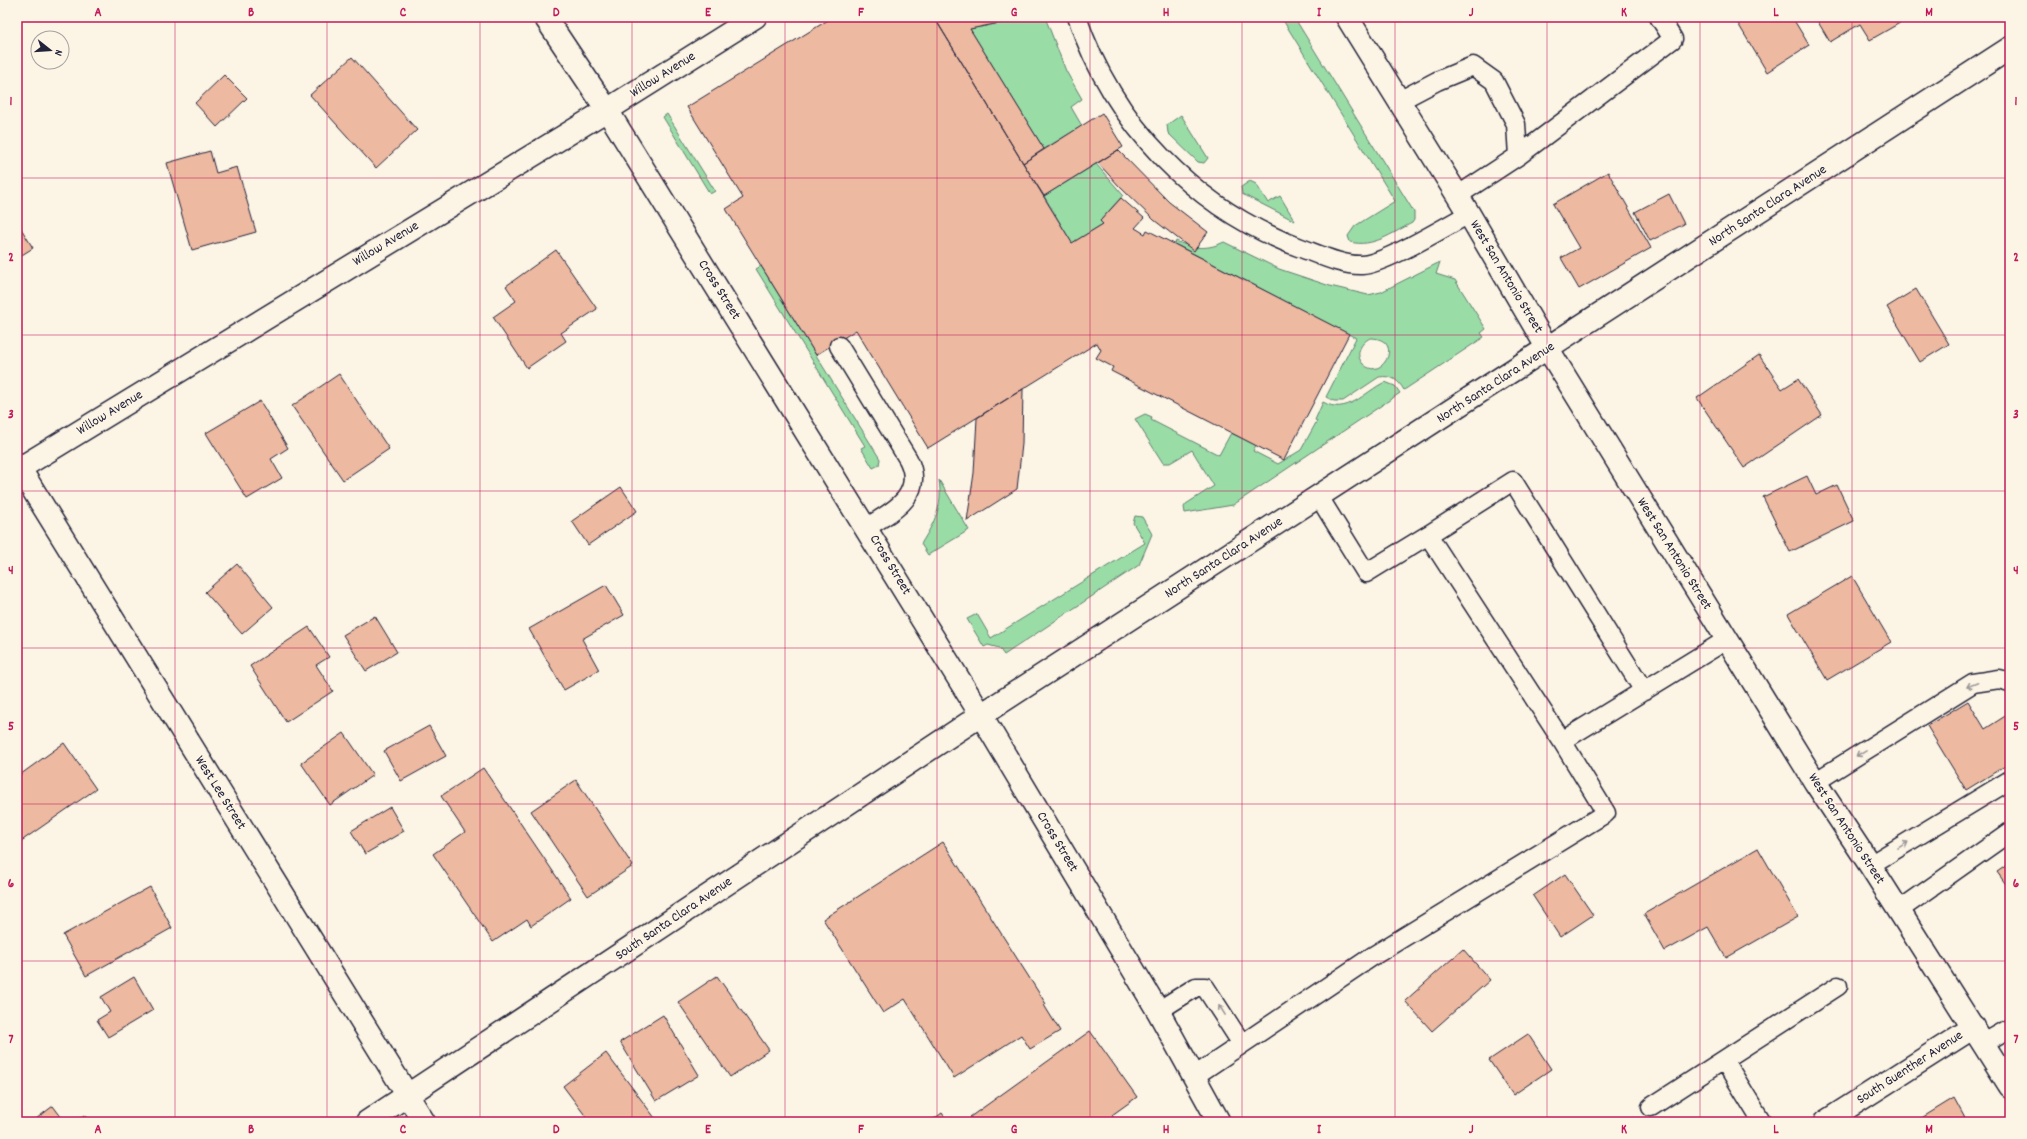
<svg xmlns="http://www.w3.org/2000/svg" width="2027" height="1139" font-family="Dekko,sans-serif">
<rect width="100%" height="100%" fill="#fcf5e5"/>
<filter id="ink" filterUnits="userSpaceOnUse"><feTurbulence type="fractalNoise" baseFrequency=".025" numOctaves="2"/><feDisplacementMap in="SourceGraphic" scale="8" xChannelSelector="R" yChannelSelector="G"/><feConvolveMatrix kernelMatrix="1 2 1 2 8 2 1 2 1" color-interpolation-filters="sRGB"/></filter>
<g filter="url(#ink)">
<path fill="#9adca6" stroke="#5e7f70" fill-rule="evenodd" d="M1029,17H1045L1066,71L1082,99L1071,107L1082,126L1044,149L970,29Z
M1281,17H1294L1414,212V220L1412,223C1392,233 1373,248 1350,242L1348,236L1355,226L1395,201Z
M667,114L715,191L710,194L663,117Z
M1181,115L1208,158L1204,163L1198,162L1168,133L1167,125Z
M1096,164L1123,195L1100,221L1103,224L1072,243L1044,196Z
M1250,181L1256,184L1268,203L1280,196L1295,221L1242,194L1241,187Z
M1176,241C1193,249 1208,250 1224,242L1279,269L1330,286L1368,295L1381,292L1440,262L1436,274L1455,280L1486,329L1481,333L1484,337L1404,390C1398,380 1392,375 1379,377L1343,401H1334L1326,397L1356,338L1175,244ZM1370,338C1406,338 1382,383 1363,364C1354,354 1361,343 1370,338Z
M761,266L880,459L879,465L873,468L861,448L865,446L756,269Z
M1385,382L1395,386L1400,393L1233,505L1185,513L1184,507L1186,504L1214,486L1192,450L1170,463H1163L1135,419L1145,414L1152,417L1151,420L1219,455L1231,433L1256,445L1253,451L1278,464L1301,450L1317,421L1315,420L1323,402C1347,416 1364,392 1385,382Z
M939,480L969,530L928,555L921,544C935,521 943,507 939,480Z
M1135,516L1142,517L1152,534L1139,565L1004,655L999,648L988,645L984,647L967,619L977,614L991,638L1145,543L1133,523Z"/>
<path fill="#eeb9a1" stroke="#22223b" d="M833,17H934L1072,243L1103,224L1100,221L1121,198L1144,218L1135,228L1145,234L1147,230L1349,334L1284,460L1111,371L1113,367L1096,358L1101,350L1097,343L928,448L856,330L816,355L726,209L743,198L687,107Z
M934,17H1029L970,29L1044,149L1023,163Z
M1734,17H1792L1809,45L1767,72Z
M1815,17H1903L1905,20L1870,40L1860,24L1830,42Z
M352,57L417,130L376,168L310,95Z
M224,75L247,98L217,127L195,103Z
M1102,113L1123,147L1044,196L1023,163Z
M1118,150L1169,202L1208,232L1194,251L1154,220L1120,187L1098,163Z
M210,151L216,173L237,167L256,232L192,250L167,163Z
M1608,172L1651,248L1579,289L1561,258L1579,248L1553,204Z
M1669,194L1684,224L1650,241L1635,212Z
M17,222L33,248L17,258Z
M556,250L597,309L561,333L566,341L527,368L493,317L516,301L506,286Z
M1916,289L1949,344L1920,362L1887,307Z
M1759,355L1782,389L1798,379L1822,415L1744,468L1697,398Z
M339,374L389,449L343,480L292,406Z
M1023,389L1022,444L1017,489L967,521L974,473L977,418Z
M260,401L288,448L271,459L282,478L247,499L206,433Z
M1807,476L1816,495L1837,485L1854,521L1790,552L1763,497Z
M621,487L637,511L588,545L572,521Z
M237,564L273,607L242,634L205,592Z
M1852,576L1891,642L1827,680L1788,614Z
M606,585L624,615L582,639L599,670L564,690L529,629Z
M375,616L397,652L366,671L343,635Z
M309,627L329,657L316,665L333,691L286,722L250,666Z
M1968,701L1985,729L2010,713V763L1966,790L1927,726Z
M429,726L446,756L401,781L384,751Z
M344,733L373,775L330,805L301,763Z
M64,743L96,789L17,844V777Z
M483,768L571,898L531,926L527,919L493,942L433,854L465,832L441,796Z
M576,780L633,866L588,896L531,811Z
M390,807L404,831L365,854L351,831Z
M943,842L1046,1004L1044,1005L1060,1031L1030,1049L1021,1035L954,1078L905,999L883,1013L823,919Z
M1758,848L1798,917L1726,958L1708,927L1665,951L1644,914Z
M2010,863V890L1997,872Z
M1565,874L1593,915L1560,937L1533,896Z
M150,887L172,928L86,976L63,935Z
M1463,949L1490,980L1432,1031L1405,1001Z
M717,976L769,1050L730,1077L678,1002Z
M134,977L153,1010L108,1037L97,1020L110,1012L101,997Z
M663,1015L699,1075L656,1101L620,1042Z
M1090,1031L1137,1097L1112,1115L1117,1122H974L970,1117Z
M1528,1034L1551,1069L1513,1095L1489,1060Z
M606,1053L658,1122H590L563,1086Z
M1954,1098L1967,1122H1915Z
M53,1106L65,1122H32Z
M942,1113L948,1122H930Z
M84,1115L90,1122H75Z"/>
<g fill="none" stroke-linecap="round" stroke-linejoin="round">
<g stroke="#22223b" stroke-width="21">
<path id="service" d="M1077,17C1113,124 1196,210 1301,248C1320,255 1343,266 1362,265C1385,264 1446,226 1469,214
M1399,101L1437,81L1473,66L1494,81L1516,124L1518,156L1457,196
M1518,156L1673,39L1659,17
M839,346L908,459C926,495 892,512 867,527
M1319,497L1366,573L1428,535L1562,741L1728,639
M1428,535L1513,481L1644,691
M1815,782L1973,683L1999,679L2010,682
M1870,865L2010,780
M1898,911L2010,832
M1158,1011L1196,987H1205L1242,1044
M1984,1043L2010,1028
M1724,1060L1762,1122
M1193,1077L1373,956L1606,813L1562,741
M1651,1107L1838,986"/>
</g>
<g stroke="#22223b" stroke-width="25">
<path id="minor" d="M545,17L607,110L981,715L1158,1011L1219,1122
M17,464L424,1122
M17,470L607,110L755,17
M367,1122L981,715L2010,48
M1825,1122L1974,1027"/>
</g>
<g stroke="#22223b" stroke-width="25">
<path id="secondary" d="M1347,17L1469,214L1548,349L1815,782L1870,865L2010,1086"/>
</g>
<use href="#service" stroke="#fcf5e5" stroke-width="18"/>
<use href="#minor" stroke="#fcf5e5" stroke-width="22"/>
<use href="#secondary" stroke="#fcf5e5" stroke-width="22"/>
</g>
<defs><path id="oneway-shaft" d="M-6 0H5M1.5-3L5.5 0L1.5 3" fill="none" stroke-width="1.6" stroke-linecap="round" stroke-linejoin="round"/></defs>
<g stroke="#9a9698">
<use href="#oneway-shaft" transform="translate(1972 685) rotate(158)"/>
<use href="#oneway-shaft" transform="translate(1861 753) rotate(148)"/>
<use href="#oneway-shaft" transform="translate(1903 845) rotate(-31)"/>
<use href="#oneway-shaft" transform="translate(1222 1010) rotate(-122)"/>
</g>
</g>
<path fill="none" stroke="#c2185b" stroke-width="1" stroke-opacity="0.55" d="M175,17V1122M327,17V1122M480,17V1122M632,17V1122M785,17V1122M937,17V1122M1090,17V1122M1242,17V1122M1395,17V1122M1547,17V1122M1700,17V1122M1852,17V1122M17,178H2010M17,335H2010M17,491H2010M17,648H2010M17,804H2010M17,961H2010"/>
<g text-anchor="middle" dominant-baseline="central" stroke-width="3.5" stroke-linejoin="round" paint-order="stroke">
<g font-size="14" fill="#22223b" stroke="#fcf5e5">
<text transform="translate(663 75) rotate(-32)">Willow Avenue</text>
<text transform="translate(1768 206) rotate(-33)">North Santa Clara Avenue</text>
<text transform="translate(386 244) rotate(-31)">Willow Avenue</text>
<text transform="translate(1506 277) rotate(59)">West San Antonio Street</text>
<text transform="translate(719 290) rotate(58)">Cross Street</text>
<text transform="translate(1496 383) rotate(-33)">North Santa Clara Avenue</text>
<text transform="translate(110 413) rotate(-31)">Willow Avenue</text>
<text transform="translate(1674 554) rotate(58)">West San Antonio Street</text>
<text transform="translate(1224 558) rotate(-33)">North Santa Clara Avenue</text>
<text transform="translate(890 565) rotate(59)">Cross Street</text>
<text transform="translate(220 793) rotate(58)">West Lee Street</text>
<text transform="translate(1846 829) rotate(57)">West San Antonio Street</text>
<text transform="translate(1057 842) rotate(59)">Cross Street</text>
<text transform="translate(674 919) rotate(-34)">South Santa Clara Avenue</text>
<text transform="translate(1910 1068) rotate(-33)">South Guenther Avenue</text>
</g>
</g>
<rect width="2027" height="1139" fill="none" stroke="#fcf5e5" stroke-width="44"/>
<g transform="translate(50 50) rotate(107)"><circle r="19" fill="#fcf5e5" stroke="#a5a1a1"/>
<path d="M0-3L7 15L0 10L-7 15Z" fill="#22223b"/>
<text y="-6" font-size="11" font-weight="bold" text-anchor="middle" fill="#22223b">N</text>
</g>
<rect x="22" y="22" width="1983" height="1095" fill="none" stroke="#c2185b" stroke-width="1.5"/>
<g font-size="13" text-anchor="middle" font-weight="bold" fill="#c2185b">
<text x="98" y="16">A</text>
<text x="251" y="16">B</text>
<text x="403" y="16">C</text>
<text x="556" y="16">D</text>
<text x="708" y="16">E</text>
<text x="861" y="16">F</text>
<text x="1014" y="16">G</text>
<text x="1166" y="16">H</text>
<text x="1319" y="16">I</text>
<text x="1471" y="16">J</text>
<text x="1624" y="16">K</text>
<text x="1776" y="16">L</text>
<text x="1929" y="16">M</text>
<text x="11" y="105">1</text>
<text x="2016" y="105">1</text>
<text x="11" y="261">2</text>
<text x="2016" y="261">2</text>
<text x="11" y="418">3</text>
<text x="2016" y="418">3</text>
<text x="11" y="574">4</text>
<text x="2016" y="574">4</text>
<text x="11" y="730">5</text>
<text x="2016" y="730">5</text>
<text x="11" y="887">6</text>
<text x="2016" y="887">6</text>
<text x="11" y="1043">7</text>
<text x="2016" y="1043">7</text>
<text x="98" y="1133">A</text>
<text x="251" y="1133">B</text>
<text x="403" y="1133">C</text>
<text x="556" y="1133">D</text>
<text x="708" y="1133">E</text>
<text x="861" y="1133">F</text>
<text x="1014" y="1133">G</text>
<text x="1166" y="1133">H</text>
<text x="1319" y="1133">I</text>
<text x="1471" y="1133">J</text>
<text x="1624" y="1133">K</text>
<text x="1776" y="1133">L</text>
<text x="1929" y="1133">M</text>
</g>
</svg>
